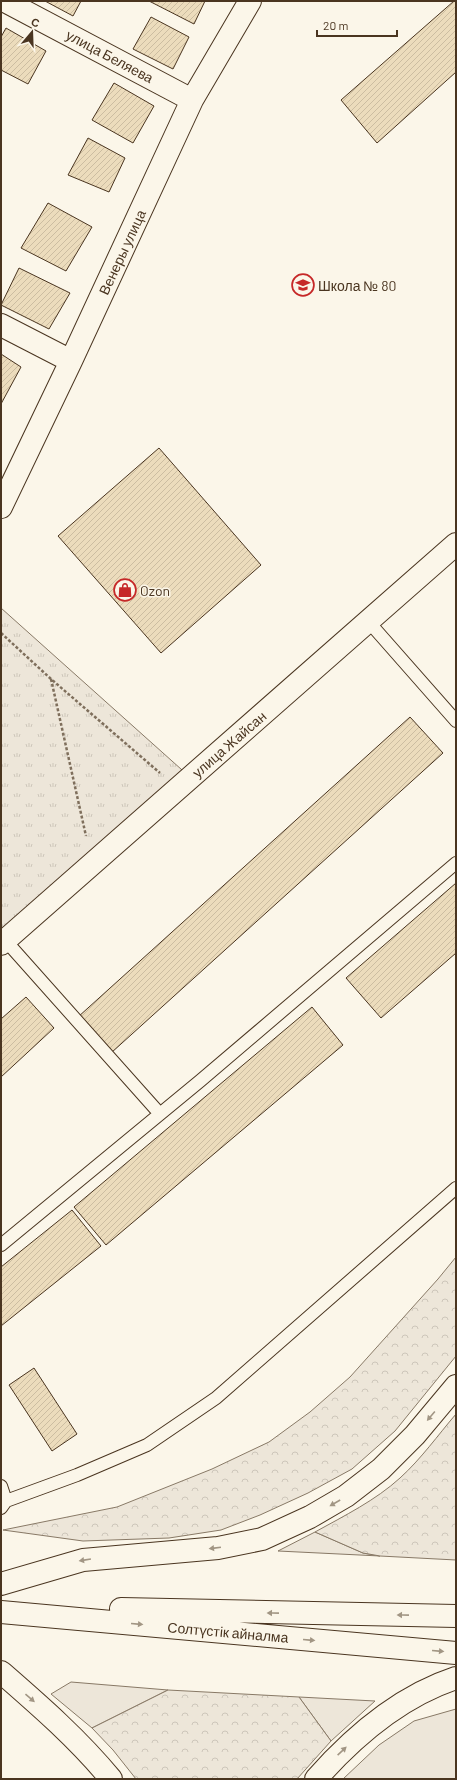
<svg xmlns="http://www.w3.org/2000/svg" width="457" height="1780" font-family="Barlow,sans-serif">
<defs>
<pattern id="forest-crowns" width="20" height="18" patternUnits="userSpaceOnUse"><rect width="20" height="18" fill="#ede6d9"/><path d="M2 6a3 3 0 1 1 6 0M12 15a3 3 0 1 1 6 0" fill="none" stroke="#cdc6ba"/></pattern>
<pattern id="park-tufts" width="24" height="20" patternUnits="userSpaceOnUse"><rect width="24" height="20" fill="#ede6d9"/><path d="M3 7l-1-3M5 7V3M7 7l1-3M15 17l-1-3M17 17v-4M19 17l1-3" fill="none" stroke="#cdc6ba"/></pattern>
<pattern id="building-hatch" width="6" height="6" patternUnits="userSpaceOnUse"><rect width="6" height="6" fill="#ecdcbc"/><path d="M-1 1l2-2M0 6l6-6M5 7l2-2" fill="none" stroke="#ccbda1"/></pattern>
</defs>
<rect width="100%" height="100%" fill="#fbf6e9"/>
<path fill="#ede6d9" stroke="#887966" d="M315,1532L363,1553L380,1556L278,1551Z
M71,1682L168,1690L92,1728L51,1694Z
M299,1697L375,1701L331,1741Z
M456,1709V1779H343L379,1745L414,1721Z"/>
<path fill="url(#forest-crowns)" stroke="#887966" d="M456,1257V1356L395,1431L352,1469L308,1493L260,1515L221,1530L169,1538L83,1541L3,1530L117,1507L212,1469L269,1442L310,1412L350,1377L438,1279Z
M456,1414V1560L380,1556L363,1553L315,1532C344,1516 376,1500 400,1478C421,1459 438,1435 456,1414Z
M168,1690L299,1697L331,1741L297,1779H136L113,1750L92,1728Z"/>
<path fill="url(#park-tufts)" stroke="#887966" d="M1,608L191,778L1,931Z"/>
<path fill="url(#building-hatch)" stroke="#4a3520" d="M45,1H81L73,16Z
M149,1H205L194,24Z
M454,1H456V72L377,143L341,100Z
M151,17L189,37L173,69L133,49Z
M6,28L46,51L28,84L1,70V37Z
M114,83L154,106L133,143L92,120Z
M88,138L125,158L109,192L68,175Z
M48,203L92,227L66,271L21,248Z
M19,268L70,293L49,329L1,305Z
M1,354L21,367L1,404Z
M159,448L261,565L161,653L58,536Z
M410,717L443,753L111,1053L78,1017Z
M456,883V953L381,1018L346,978Z
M26,997L54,1028L1,1077V1019Z
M312,1007L343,1045L106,1245L74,1207Z
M72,1210L101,1246L1,1326V1267Z
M34,1368L77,1434L52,1451L9,1385Z"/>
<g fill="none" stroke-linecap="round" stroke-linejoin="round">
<g stroke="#4a3520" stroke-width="14">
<path id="service" d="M368,621L456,721
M5,940L160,1114
M1,1245L200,1081L456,863
M1,1486L6,1501L1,1508
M6,1501L77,1475L147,1445L216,1398L456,1188"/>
</g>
<g stroke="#4a3520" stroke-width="24">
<path id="minor" d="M5,1L192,100
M1,325L71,361
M1,507L71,361L192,100L250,1"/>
</g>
<g stroke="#4a3520" stroke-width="24">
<path id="tertiary" d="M1,944L456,544"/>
</g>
<g stroke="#4a3520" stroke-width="24">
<path id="primary" d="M1,1584L83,1560L218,1548L262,1539L310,1517L346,1496L381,1469L415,1435L456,1386
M121,1609L456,1616
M1,1612L456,1653
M1,1672C40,1706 78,1739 111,1779
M316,1779C354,1736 401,1696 456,1678"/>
</g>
<path stroke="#7f6f5c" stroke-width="2.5" stroke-dasharray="3 2" stroke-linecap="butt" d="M1,633L51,679L160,773
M51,679L86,836"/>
<use href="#service" stroke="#fbf6e9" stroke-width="12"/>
<use href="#minor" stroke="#fbf6e9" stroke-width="22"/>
<use href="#tertiary" stroke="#fbf6e9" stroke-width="22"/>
<use href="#primary" stroke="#fbf6e9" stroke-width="22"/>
</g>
<defs><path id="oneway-solid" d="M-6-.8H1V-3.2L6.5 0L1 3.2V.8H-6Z"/></defs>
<g fill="#a29684">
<use href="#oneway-solid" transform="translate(431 1416) rotate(130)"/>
<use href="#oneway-solid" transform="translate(335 1503) rotate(150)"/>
<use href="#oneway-solid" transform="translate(215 1548) rotate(173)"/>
<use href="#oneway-solid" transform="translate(85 1560) rotate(171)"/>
<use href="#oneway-solid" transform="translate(273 1613) rotate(-179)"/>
<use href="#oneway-solid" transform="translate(403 1615) rotate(-179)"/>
<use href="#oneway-solid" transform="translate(137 1624) rotate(5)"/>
<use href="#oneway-solid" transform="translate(309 1640) rotate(5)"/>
<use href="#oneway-solid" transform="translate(438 1651) rotate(5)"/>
<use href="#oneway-solid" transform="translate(30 1698) rotate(41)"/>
<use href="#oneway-solid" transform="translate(342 1751) rotate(-43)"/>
</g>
<defs>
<g id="school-ring" transform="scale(1.15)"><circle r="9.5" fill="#fbf6e9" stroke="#c62828" stroke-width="1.5"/><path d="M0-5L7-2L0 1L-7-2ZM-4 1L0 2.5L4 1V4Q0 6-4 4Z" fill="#c62828"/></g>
<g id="shop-ring" transform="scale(1.15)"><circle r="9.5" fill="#fbf6e9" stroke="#c62828" stroke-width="1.5"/><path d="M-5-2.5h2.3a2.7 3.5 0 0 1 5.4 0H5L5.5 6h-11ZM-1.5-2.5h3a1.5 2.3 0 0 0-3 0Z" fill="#c62828"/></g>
</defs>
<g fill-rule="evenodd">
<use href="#school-ring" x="303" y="285"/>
<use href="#shop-ring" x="125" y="590"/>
</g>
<g text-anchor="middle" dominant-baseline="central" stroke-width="3" stroke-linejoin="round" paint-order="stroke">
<g font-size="14" fill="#4a3520" stroke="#fbf6e9">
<text transform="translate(110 56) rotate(28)">улица Беляева</text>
<text transform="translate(122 252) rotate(-65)">Венеры улица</text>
<text transform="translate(229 744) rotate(-41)">улица Жайсан</text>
<text transform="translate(228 1632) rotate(5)">Солтүстік айналма</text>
</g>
<g font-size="14" fill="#4a3520" stroke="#fbf6e9" text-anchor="start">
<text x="318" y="285">Школа № 80</text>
<text x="140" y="590">Ozon</text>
</g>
</g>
<rect width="457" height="1780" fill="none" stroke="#4a3520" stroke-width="4"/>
<g transform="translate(32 32) rotate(19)" stroke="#fbf6e9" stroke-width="3" paint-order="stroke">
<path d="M0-3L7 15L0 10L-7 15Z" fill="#4a3520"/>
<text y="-6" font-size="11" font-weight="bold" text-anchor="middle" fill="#4a3520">С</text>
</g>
<path d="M317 30v6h80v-6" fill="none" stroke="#4a3520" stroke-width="2"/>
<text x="323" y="30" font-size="12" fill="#4a3520" stroke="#fbf6e9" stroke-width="3" paint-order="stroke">20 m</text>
</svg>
